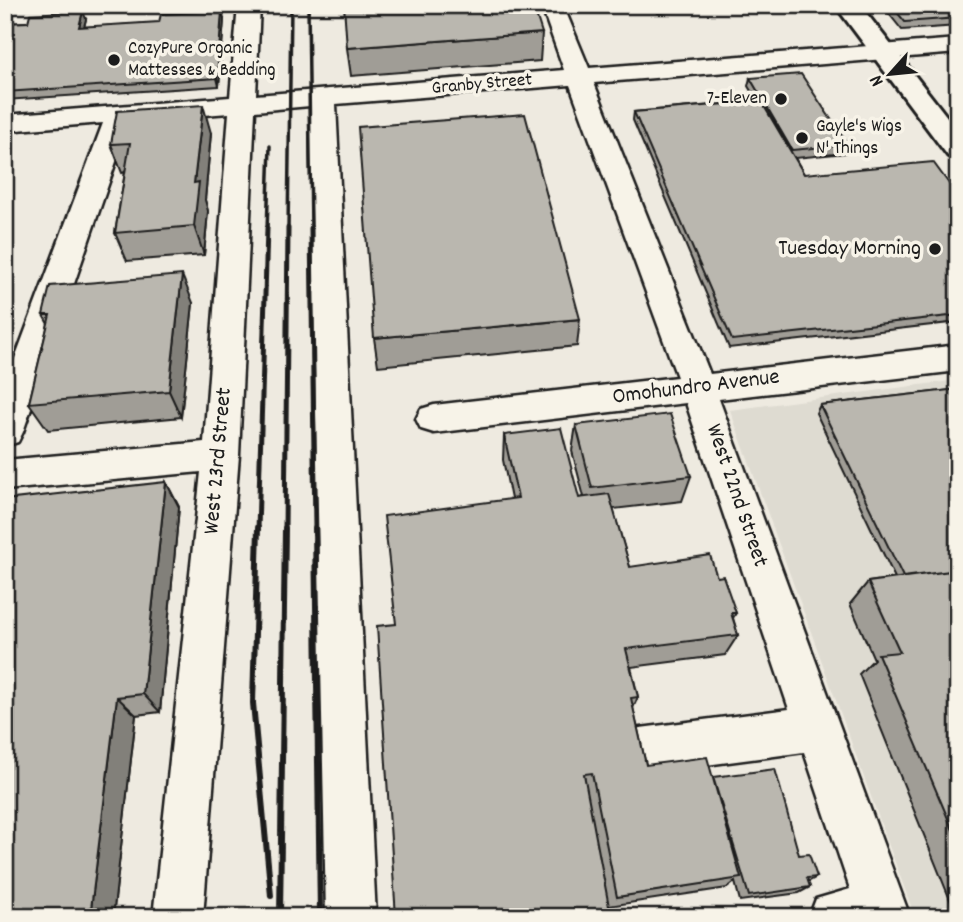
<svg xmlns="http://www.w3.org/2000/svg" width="963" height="922" font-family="Dekko,sans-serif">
<rect width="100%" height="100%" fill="#eeeae0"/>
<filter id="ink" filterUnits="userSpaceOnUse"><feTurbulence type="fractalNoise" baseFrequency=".0143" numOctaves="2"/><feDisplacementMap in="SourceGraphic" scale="14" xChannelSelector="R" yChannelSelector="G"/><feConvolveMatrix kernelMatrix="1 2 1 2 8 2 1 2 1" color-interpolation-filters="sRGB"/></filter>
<g filter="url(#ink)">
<path fill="#dedbd1" d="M958,380V917H915L730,410Z"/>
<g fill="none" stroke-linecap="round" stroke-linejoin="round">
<g stroke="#1c1c1c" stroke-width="5">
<path id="minor" d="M238,5H260L256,95L564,70L541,5H563L589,68L958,39V53L594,83L710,374L958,345V371L719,399L910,917H809L816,899L850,889L804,752L593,780L577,773L570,757L577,741L593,734L789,709L686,403L434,433L421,429L416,419L421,409L434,405L677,377L570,85L336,104L376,917H326L310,106L255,111L239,455L203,917H153L201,472L5,490V460L204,442L229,113L130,121L23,432L18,442L5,446V385L103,123L5,131V115L230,97Z"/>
</g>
<g stroke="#1c1c1c" stroke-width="6">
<path id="major" d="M835,5H860L958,131V159L948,156Z"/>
</g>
<use href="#minor" fill="#f7f3e8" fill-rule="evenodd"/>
<use href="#major" fill="#f7f3e8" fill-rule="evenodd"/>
<path stroke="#1c1c1c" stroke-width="3.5" d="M308,5L311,230
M267,230L270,146
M288,230L291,5"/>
<path stroke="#1c1c1c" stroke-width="5" d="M311,228L315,530
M258,530L267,228
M285,530L288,228"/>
<path stroke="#1c1c1c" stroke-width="6" d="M258,528L253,703L271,896
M315,528L320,917
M280,917L285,528"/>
</g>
<path fill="#a09d96" stroke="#1c1c1c" stroke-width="2" d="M654,5H739L658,13Z
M882,5H958V26L902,30Z
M86,19L84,27L224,19L219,86L5,100V23Z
M542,33L540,61L351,76L347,48Z
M750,78L848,145L845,153L795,158L804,174L958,196V322L729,348L633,120L634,112L757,101L748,86Z
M211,133L205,200L208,211L204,255L127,261L115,233L125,172L122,173L111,144Z
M193,303L181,417L48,430L29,403L48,324L43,315Z
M580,319L577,346L378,366L374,338Z
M958,389V917H957L859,674L874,659L850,604L868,582L895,578L816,413L820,405Z
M576,425L691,476L682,501L613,509L630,567L717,577L736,613L733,618L738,635L725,655L631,667L638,697L633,708L646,765L713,778L799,855L817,877L808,882L810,887L799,893L740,901L735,882L727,888L609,906L396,624L511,499L503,460L504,435L579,498L584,497L572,451Z
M166,482L179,507L160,712L136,715L113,917H5Z"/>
<path fill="#82807a" stroke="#1c1c1c" stroke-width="2" d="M83,11L86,19L82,35L79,27Z
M222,11L224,19L219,86L217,78Z
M203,105L211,133L205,200L208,211L204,255L194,226V183Z
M182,275L193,303L181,417L169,391Z
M166,482L179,507L160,712L143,694Z
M117,697L136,715L113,917H90Z"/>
<path fill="#bab7af" stroke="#1c1c1c" stroke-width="2" d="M344,5H533L542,33L347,48Z
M891,5H958V18L905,22Z
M83,11L79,27L159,22L161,14L222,11L217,78L5,92V23L28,22L30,14Z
M801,74L848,145L792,150L750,78Z
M761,101L804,174L933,162L958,196V315L732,340L634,112Z
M203,105L194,183L199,182L194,226L115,233L130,143L111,144L117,111Z
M525,114L580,319L374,338L358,127Z
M182,275L169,391L29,403L50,315H43L50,286Z
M958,389V570L903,577L820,405Z
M670,414L691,476L592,488L576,425Z
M561,428L579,498L609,494L630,567L710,555L717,577L723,576L736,613H731L738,635L626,649L638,697L631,698L646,765L707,757L741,878L617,897L592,773L584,774L611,917H396L377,626L396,624L384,516L518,498L504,435Z
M166,482L143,694L117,697L90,917H5V500Z
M958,570V842L878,654L900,652L868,582Z
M775,769L799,855L809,854L817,877L807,878L810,887L749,896L713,777Z"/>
</g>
<g fill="#1c1c1c" stroke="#f7f3e8" stroke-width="2.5">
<circle cx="114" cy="60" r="7"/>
<circle cx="781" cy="99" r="7"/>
<circle cx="802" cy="138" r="7"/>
<circle cx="935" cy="249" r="7"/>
</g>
<g text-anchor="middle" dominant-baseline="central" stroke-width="7" stroke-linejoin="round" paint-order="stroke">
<g font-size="19" fill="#1c1c1c" stroke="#f7f3e8" text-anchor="start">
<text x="128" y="49">CozyPure Organic<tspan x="128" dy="22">Mattesses &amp; Bedding</tspan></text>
<text x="767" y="99" text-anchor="end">7-Eleven</text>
<text x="816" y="127">Gayle's Wigs<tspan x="816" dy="22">N' Things</tspan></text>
</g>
<g font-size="19" fill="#1c1c1c" stroke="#f7f3e8">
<text transform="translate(482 85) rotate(-5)">Granby Street</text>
</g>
<g font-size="23" fill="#1c1c1c" stroke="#f7f3e8" text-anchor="end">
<text x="921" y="249">Tuesday Morning</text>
</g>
<g font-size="23" fill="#1c1c1c" stroke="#f7f3e8">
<text transform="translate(696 388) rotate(-7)">Omohundro Avenue</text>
<text transform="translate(219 461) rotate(-85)">West 23rd Street</text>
<text transform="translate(736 496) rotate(71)">West 22nd Street</text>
</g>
</g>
<rect width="963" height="922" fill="none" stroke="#f7f3e8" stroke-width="28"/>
<rect x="14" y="14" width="935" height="894" fill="none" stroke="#1c1c1c" stroke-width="2.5" filter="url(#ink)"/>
<g transform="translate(890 74) rotate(243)" stroke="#f7f3e8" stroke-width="5" paint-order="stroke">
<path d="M0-5L12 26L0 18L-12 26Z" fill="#1c1c1c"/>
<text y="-10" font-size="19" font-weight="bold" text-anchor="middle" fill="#1c1c1c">N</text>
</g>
</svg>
